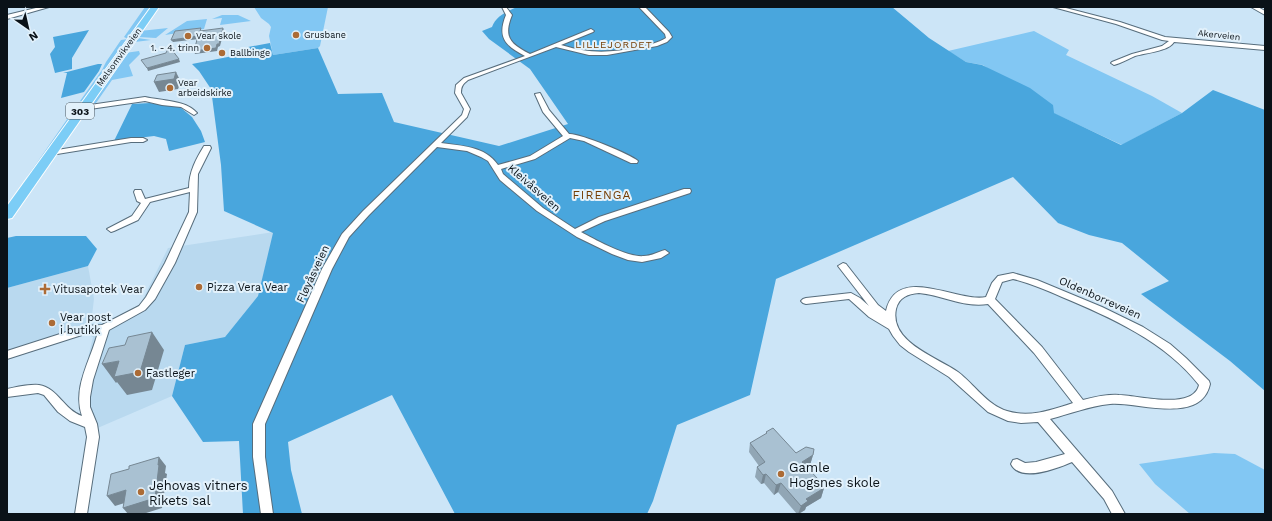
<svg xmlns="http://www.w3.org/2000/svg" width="1272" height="521" font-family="'Work Sans',sans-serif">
<rect width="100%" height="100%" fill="#cce5f7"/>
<path fill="#b9d9ef" d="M274,232L258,296L225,337L185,345L172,396L86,433L78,400L93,337L84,333L7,360V288L88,266L94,299L91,324L125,315L141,303L168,248Z"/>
<path fill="#82c7f3" d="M145,7H152L83,102L80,101L102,70L106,62L121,40L128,39L124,37Z
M254,7H328L320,46L318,48L273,55L269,36L271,27L269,24L261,18Z
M222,15H238L251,21L220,25L222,18L212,19Z
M207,19L204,29L165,35L187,21Z
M168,28L156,38L138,37V38L151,40L135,42L129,48L140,31Z
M1034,31L1069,50L1066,55L1152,96L1182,113L1122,145L1053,113L983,65L966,62L948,51Z
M139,51L140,54L129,65L133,76L112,80L96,103H94L95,98L125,53Z
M81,104L30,176L27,177L77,105Z
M1214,453L1235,454L1265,470V514H1190L1155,484L1139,464Z"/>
<path fill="#49a6dd" d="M517,7H892L929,38L966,62L982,65L1030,88L1053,105L1054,113L1121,145L1182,113L1213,90L1265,110V391L1230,361L1141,294L1169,281L1122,243L1089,235L1058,223L1013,177L776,279L750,395L677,425L653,501L647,514H455L392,395L288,442L291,470L302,514H243L239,441L203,442L172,396L185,345L225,337L258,296L273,233L224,211L221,165L211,89L199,71L192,64L238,55L243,48L270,43L273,55L318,48L338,94L382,93L394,122L499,146L568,124L530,69L489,39L482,31L492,27C496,16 506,12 517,7Z
M89,30L72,58V69L55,73L50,54L55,47L53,37Z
M98,64H102L99,71L84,92L61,98L67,73H63Z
M150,103L180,107L192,117L201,131L205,142L169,151L166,139L154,136L114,141L132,104Z
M16,236H86L97,249L88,266L7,288V238Z"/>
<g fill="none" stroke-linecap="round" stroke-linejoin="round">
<g stroke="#576d7c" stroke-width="2">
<path id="minor" d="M40,7H49L7,19V15Z
M502,7H506L512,15C503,37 510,44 530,54L591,29L594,31L593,32L561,45C590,54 610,53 639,47C648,45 658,43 666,38L665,34L639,7H645L669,32L672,37L667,42L657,46L607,55H589L556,47L468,80C463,84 461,86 461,93L470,109L467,117L441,143C462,146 485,146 498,165L530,156L563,136L543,112L535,94L540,93L549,110L569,134C579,133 630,154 638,161L637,163H631L584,141L570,138L535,159L501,169L503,174L543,208L575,229L599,217L684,189H690L691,191L690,193L605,221L581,232C596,240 628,258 644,256C651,256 658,252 665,250L669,253L661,258L642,262L628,260L612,254L577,237L537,211L500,180L488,161L481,157L467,151L437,147L369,215L349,237L332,269L265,424V457L273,514H261L253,457V424L322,269L342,234L363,211L462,115L464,109L455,93L456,85L464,78L525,56C505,46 497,37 506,15Z
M1053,7H1062L1120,22L1165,37L1265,46V50L1174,42C1169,51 1146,53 1135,56C1128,59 1121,63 1114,65L1111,63L1112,62L1132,54L1162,46L1169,41L1162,40L1116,24Z
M1251,7H1258L1265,11V15Z
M145,97C162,101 186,100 197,113L194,115L181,107L162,105L145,101L83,110L80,108L83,106Z
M131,138H143L147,140L143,142H131L51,155L47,153L51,151Z
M204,146H210L211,148L198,174L197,212L175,263L155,299L145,310L109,330L93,380L90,397V407L97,424L99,437L87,514H75L87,437L85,427L70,421L58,412L44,395L38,393L7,397V389C17,387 29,384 39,385C58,388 64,410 82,416C72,387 91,360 98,332L85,334L7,359V351L85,326L102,325L139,306L146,297L165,263L189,212L190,192L150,202L138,220L114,231L111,232L107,229L132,216L141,203L137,201L134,192L135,190H141L145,199L189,188C189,172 196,159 204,146Z
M843,263L846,264L878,305L886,311C897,263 957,303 986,297L992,283L998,276L1013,273L1037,280L1102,307L1143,327L1170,344L1186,358L1209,381L1210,384C1201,426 1136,401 1110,404C1089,406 1070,414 1050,419L1112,491L1125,514H1112L1104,499L1072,462C1058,468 1020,483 1011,464L1013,460L1017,459L1025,463L1036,462L1065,454L1038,422L1021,423L1008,421L988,412L949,377L909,352L900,345L893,336L889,329L869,317L849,299L806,304L803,303L801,301L803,299L806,298L851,293L860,298L869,306L838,266ZM1013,279C1030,283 1046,290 1062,297C1110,317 1166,342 1199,385C1193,411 1137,395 1119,395C1107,394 1095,397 1083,400L1042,347L995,299L1002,282ZM919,293C942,295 964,308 988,304L1034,353L1073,403C1052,410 1029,418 1007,411C987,405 974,384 958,372C937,357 889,342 896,309C899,297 908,294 919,293Z"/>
</g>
<g stroke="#fff" stroke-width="2">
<path id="primary" d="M151,7H159L12,218L7,219V206Z"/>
</g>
<use href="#minor" fill="#fff" fill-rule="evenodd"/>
<use href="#primary" fill="#7ccdf6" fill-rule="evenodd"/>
</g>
<path fill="#91a6b5" d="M766,432L796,453L813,455L810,465L807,467L817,481L824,488L821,498L806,507L805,510L799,514H797L778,492L774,495L764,483L761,484L755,477L757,467L759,466L749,452L750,443L766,434Z"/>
<path fill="#768793" d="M223,28L224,31L220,46L218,47L217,51L195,54L194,51L217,44Z
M198,36L199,39L173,42L171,40Z
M179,59L180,62L148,71L147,68Z
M176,72L181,82L178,89L159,92L154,82Z
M152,332L164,350L152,390L127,395L117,382L116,383L102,364L119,361Z
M813,455L810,465L800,471L802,462Z
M159,457L166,466L165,473L167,474L162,508L143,514H128L123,508Z
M766,474L764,483L761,484L763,475Z
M781,483L778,492L774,495L776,485Z
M824,488L821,498L806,507L805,510L798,514L801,506L806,499Z
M126,490L134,500L115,506L107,496Z"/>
<path fill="#a9c1d2" stroke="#768793" d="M201,28L200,31L223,28L219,44H217L216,48L194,51L198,36L171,40L175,31Z
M169,46L179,59L147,68L141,60L166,53Z
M176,72L174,79L154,82L157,75Z
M152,332L140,372L114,377L119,361L102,364L109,348L125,345L128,337Z
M773,428L796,453L806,447L814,449L813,455L802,462L818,479L816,480L824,488L806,499L808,501L801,506L781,483L776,485L766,474L763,475L757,467L765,462L750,443L767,433L766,432Z
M159,457L158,465H159L155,498L123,508L126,490L107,496L111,474L129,469V466Z"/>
<g fill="#ac6b35" stroke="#e2f1fb" stroke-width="1.5">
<circle cx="296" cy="35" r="4"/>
<circle cx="188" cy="36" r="4"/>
<circle cx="207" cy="48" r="4"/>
<circle cx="222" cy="53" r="4"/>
<circle cx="170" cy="88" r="4"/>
<circle cx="199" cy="287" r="4"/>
<path d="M43 283h4v4h4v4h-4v4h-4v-4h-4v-4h4z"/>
<circle cx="52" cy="323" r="4"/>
<circle cx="138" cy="373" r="4"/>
<circle cx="781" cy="474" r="4"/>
<circle cx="141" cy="492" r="4"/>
</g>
<g text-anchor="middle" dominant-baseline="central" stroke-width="4" stroke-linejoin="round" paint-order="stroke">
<g font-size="9" fill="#0a1218" stroke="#e2f1fb" text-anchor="start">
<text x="304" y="35">Grusbane</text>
<text x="196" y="36">Vear skole</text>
<text x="199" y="48" text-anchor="end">1. - 4. trinn</text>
<text x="230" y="53">Ballbinge</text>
<text x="178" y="83">Vear<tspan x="178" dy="10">arbeidskirke</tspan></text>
</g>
<g font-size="9" fill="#0a1218" stroke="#e2f1fb">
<text transform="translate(1219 35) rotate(6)">Akerveien</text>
<text transform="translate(119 57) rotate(-54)">Melsomvikveien</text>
</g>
<g font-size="10" letter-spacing="1" fill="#743c00" stroke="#e2f1fb">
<text x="614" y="44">LILLEJORDET</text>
</g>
<rect fill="#e2f1fb" stroke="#4b555c" stroke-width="1" x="66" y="103" width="28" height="16" rx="3"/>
<g font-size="10" font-weight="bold" fill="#0a1218">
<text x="80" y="111">303</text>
</g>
<g font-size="11" fill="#0a1218" stroke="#e2f1fb">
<text transform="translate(534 188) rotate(41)">Kleivåsveien</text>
<text transform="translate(313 274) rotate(-65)">Fløyåsveien</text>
<text transform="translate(1100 298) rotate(24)">Oldenborreveien</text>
</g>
<g font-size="11" fill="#0a1218" stroke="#e2f1fb" text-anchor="start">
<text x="207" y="287">Pizza Vera Vear</text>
<text x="53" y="289">Vitusapotek Vear</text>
<text x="60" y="317">Vear post<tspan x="60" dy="13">i butikk</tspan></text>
<text x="146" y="373">Fastleger</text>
</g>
<g font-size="12" letter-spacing="1" fill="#743c00" stroke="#e2f1fb">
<text x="602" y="195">FIRENGA</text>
</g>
<g font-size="13" fill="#0a1218" stroke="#e2f1fb" text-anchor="start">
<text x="789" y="467">Gamle<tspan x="789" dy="15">Hogsnes skole</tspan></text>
<text x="149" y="485">Jehovas vitners<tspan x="149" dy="15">Rikets sal</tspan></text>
</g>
</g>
<rect width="1272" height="521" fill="none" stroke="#0a1218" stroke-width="16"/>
<g transform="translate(28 28) rotate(146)" stroke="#e2f1fb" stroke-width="3" paint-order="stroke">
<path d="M0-3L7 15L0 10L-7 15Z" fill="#0a1218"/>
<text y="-6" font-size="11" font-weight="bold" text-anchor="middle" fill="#0a1218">N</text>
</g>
</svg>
